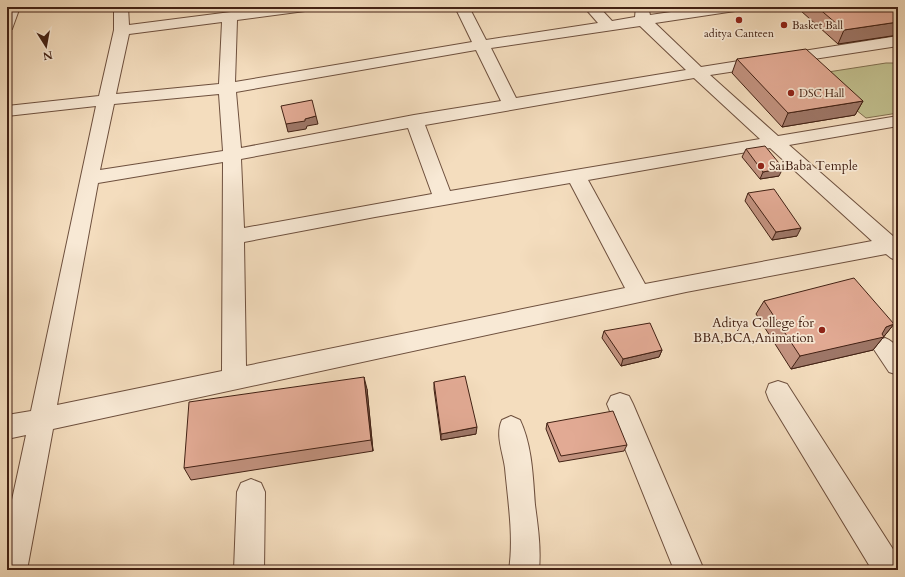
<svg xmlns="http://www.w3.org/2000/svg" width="905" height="577" font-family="Cardo,serif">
<rect width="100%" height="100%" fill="#f4ddbe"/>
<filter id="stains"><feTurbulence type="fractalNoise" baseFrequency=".005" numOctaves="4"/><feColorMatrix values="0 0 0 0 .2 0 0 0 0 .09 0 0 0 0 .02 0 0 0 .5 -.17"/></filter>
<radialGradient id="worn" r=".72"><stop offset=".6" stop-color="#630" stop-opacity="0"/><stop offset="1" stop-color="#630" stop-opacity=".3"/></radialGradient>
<path fill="#c1bf8e" stroke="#827051" d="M886,63H898V113L866,118L825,85L828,72Z"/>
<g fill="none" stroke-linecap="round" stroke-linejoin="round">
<g stroke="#6e503e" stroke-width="2">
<path id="minor" d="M7,7H20L12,29L7,30Z
M114,7H128L129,25L270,7H312L310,10L305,11L237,20L235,82L472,42L455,7H469L486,40L598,23L584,7H599L612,21L635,17L636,7H648L650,15L706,7H742L740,10L735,11L655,23L701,67L898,36V46L710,75L778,136L898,116V126L789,145L894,237L898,236V261L891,258L886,254L686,292L53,429L27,570H7V523L26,435L7,439V415L31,411L96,106L7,116V106L99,96L114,30ZM222,22L219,84L116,94L129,34ZM640,26L686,70L516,98L491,48ZM476,50L501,101L414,115L241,148L236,92ZM694,78L760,139L450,191L425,125ZM219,94L223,151L100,170L114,104ZM408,128L432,194L244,228L241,159ZM770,148L872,241L645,284L588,180ZM223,162L222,371L57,405L98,183ZM570,183L625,288L246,366L244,242L375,217Z
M885,338C903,345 898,359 898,375L889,372L873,348L877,341Z
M778,381L787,384L898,557V570H872L769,400L766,392L769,384Z
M620,393L629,396L633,404L704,570H674L607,404L611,396Z
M511,416L520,420C532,445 533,477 535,505C538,527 541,548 539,570H509C514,537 508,501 505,468C503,452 495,435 502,420Z
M251,479L261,483L265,492L264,570H234L237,492L241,483Z"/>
</g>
<use href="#minor" fill="#f8e9d5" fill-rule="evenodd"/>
</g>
<path fill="#c2927f" stroke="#422114" d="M803,7H895L898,10V35L838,44L801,11Z
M737,59L863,101L855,115L782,127L732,73Z
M746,149L779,176L760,179L742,157Z
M748,193L797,236L772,240L745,201Z
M764,301L894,324L873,350L791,369L756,314Z
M604,331L662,350L659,357L621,366L602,338Z
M434,382L476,434L441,440L434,389Z
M367,389L373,451L191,480L184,468Z
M547,423L627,445L624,451L559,462L546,429Z"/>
<path fill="#9e7768" stroke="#422114" d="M898,22V35L838,44L844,30Z
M863,101L855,115L782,127L788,113Z
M316,116L318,124L307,126L306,129L288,132L286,124Z
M783,168L779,176L760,179L763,172Z
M801,228L797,236L772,240L776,232Z
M894,324L873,350L791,369L800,356L886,327Z
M662,350L659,357L621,366L623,359Z
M364,377L367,389L373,451L371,440Z
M477,427L476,434L441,440V434Z"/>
<path fill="#e2aa94" stroke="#422114" d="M817,7H895L898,10V22L844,30Z
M806,49L863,101L788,113L737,59Z
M312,100L316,116L305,119V121L286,124L281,106Z
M765,146L783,168L763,172L746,149Z
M774,189L801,228L776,232L748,193Z
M854,278L894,324L886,327L882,334L884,337L800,356L764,301Z
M650,323L662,350L623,359L604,331Z
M465,376L477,427L441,434L434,382Z
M364,377L371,440L184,468L189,402Z
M613,411L627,445L561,456L547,423Z"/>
<g fill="#8f2418" stroke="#f8e9d5" stroke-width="1.5">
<circle cx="739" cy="20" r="4"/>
<circle cx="784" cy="25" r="4"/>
<circle cx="791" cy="93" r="4"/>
<circle cx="761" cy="166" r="4"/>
<circle cx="822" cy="330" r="4"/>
</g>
<g text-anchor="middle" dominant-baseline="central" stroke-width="3.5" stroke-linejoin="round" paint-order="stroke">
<g font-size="11" fill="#422114" stroke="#f8e9d5" text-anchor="start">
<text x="792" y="25">Basket Ball</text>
<text x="739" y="33" text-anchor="middle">aditya Canteen</text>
<text x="799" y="93">DSC Hall</text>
</g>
<g font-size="13" fill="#422114" stroke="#f8e9d5" text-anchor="start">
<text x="769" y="166">SaiBaba Temple</text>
<text x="814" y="323" text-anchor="end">Aditya College for<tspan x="814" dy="15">BBA,BCA,Animation</tspan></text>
</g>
</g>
<rect width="905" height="577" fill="none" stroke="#f4ddbe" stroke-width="24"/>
<rect x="8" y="8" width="889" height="561" fill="none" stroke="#422114" stroke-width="2"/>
<rect x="12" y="12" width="881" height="553" fill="none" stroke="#422114"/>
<g transform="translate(46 46) rotate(169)" stroke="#f8e9d5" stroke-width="3" paint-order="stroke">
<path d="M0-3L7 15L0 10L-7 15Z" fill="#422114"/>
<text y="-6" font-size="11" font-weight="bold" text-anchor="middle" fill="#422114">N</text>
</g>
<rect width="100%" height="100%" filter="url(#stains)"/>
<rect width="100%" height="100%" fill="url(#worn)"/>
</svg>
